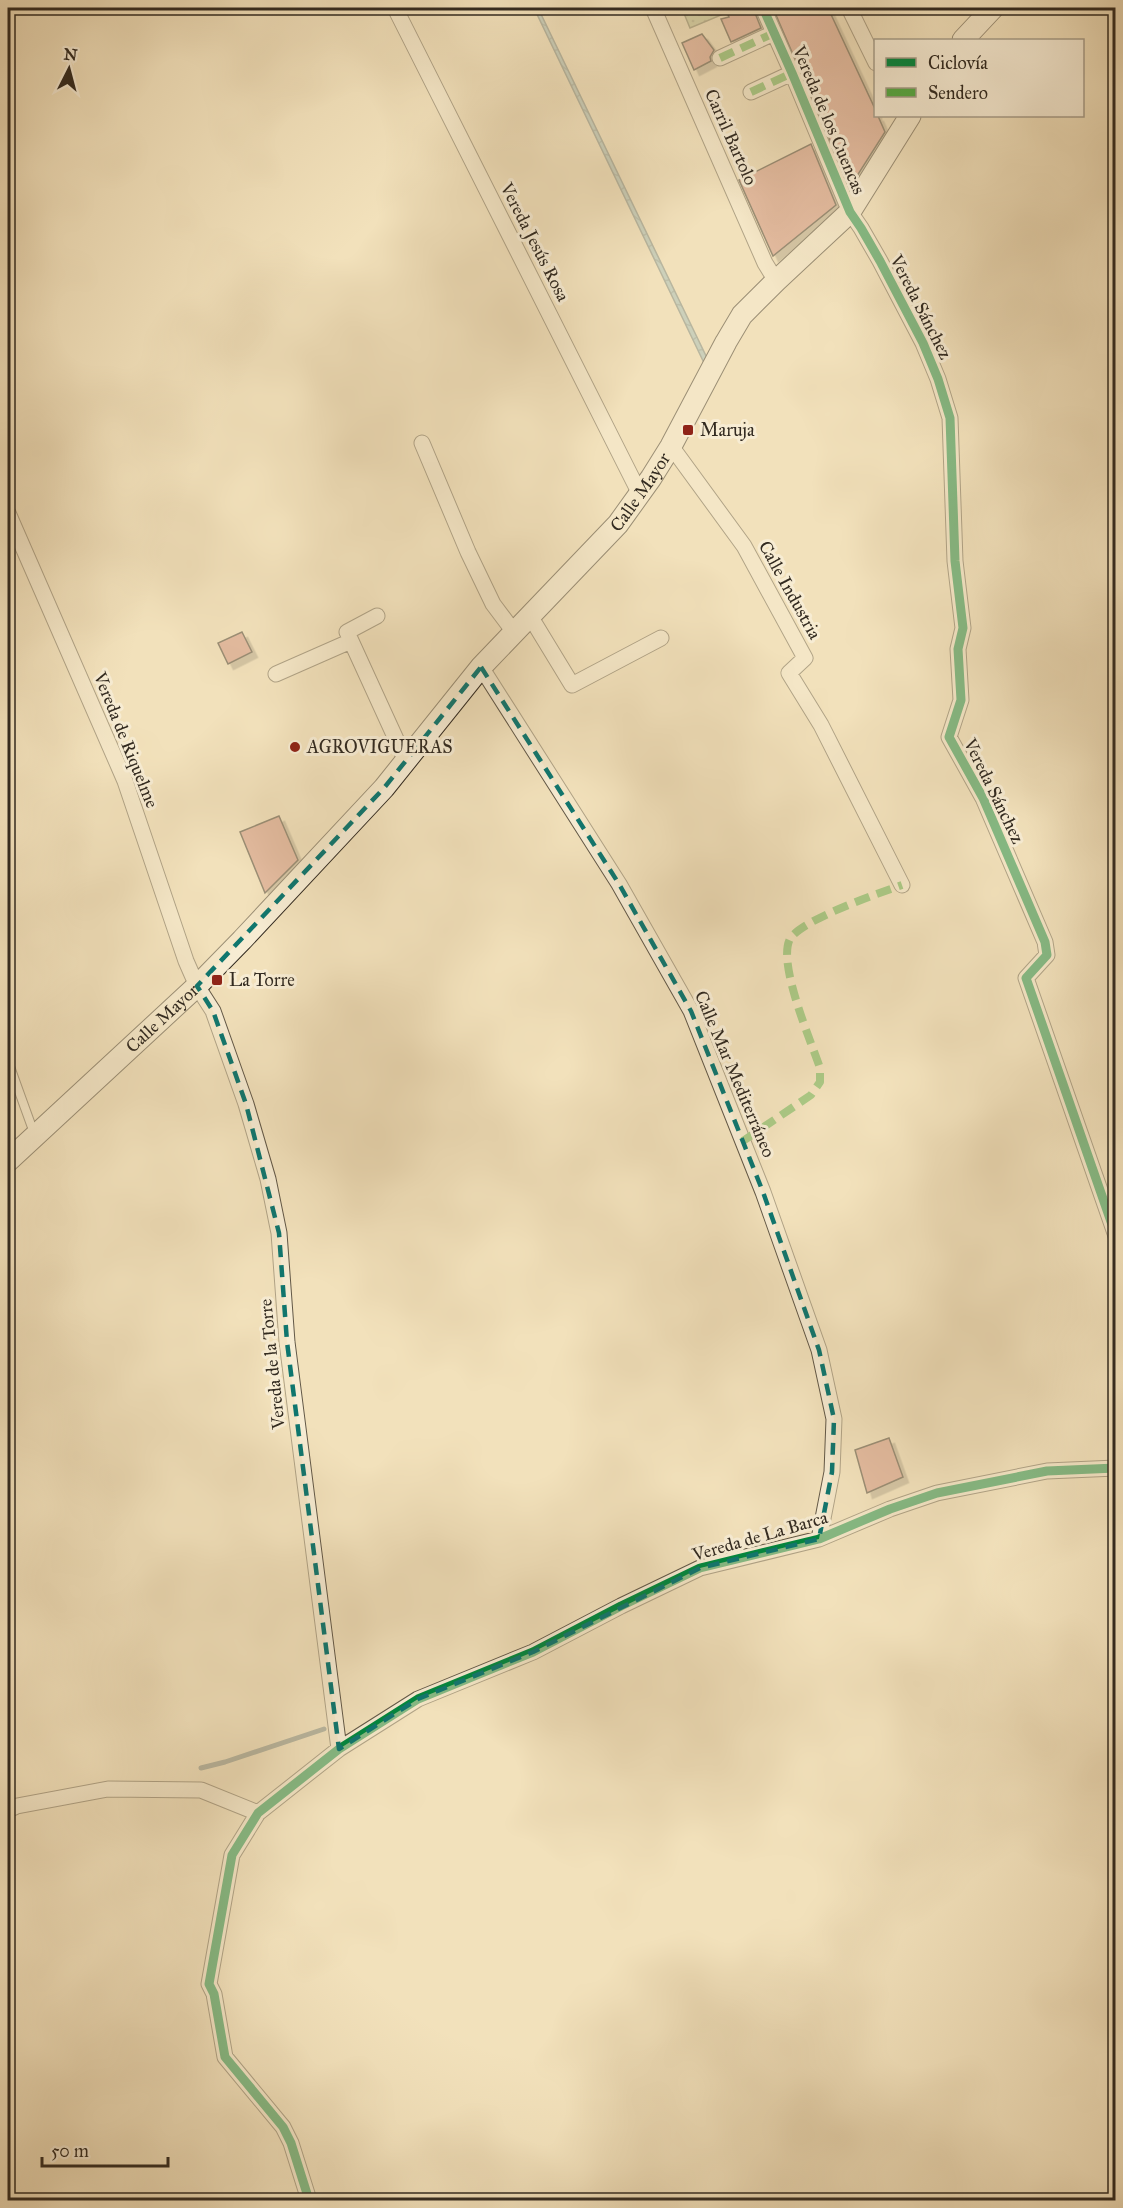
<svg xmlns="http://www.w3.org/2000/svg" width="1123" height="2208" font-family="'IM FELL Great Primer',serif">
<defs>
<pattern id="garden-dots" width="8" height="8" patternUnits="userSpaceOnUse" patternTransform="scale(1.5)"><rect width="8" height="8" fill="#bbc290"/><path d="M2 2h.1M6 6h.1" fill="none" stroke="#999e75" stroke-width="1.8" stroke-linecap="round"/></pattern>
<pattern id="water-waves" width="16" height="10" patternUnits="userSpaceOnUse" patternTransform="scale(1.5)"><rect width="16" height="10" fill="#9ebbb9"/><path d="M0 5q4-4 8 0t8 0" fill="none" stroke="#819896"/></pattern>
<filter id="shadow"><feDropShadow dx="5.5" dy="5.5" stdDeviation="0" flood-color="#0004"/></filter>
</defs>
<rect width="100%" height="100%" fill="#f2e1bb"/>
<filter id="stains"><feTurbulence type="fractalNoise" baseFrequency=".00333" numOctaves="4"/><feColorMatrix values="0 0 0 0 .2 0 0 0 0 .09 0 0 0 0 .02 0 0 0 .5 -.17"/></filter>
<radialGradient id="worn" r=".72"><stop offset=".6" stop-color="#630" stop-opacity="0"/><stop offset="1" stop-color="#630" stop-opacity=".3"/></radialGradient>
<path fill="url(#garden-dots)" stroke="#767658" stroke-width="1.5" d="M690,8H723L726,13L690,28L683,11Z"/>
<path fill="url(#water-waves)" stroke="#73817c" stroke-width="1.5" d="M534,8H538L708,360L705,365Z"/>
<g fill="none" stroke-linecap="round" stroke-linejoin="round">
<path stroke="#73817c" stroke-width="5" d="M201,1768L225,1762L324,1729"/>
</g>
<path fill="#d28e7e" stroke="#322a20" stroke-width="1.5" filter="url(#shadow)" d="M725,8H753L761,28L731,42L721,19L729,17Z
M773,8H828L876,111V116H878L885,132L850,187Z
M702,34L714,50L710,57L711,61L694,70L682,43Z
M811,144L836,205L773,256L739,180Z
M242,632L252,652L228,664L218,643Z
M279,816L298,860L265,893L240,832Z
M889,1438L903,1477L867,1493L855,1450Z"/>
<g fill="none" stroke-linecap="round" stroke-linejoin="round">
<g stroke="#625847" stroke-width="10">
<path id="lane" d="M8,1061L34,1133"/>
</g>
<g stroke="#625847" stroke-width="17">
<path id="street" d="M395,8L640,494
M653,8L765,263L776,281
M763,8L792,73L850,212L861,228L880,261L923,343L938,379L950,418L955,561L963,628L958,649L961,700L949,737L983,798L1045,942L1047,955L1026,978L1116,1236
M849,8L876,63
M720,58L774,33
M751,92L792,73
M422,443L468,552L493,604L514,632
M671,446L744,546L805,658L789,673L821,725L902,885
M8,513L125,781L186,961L197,986L213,1011L246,1104L268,1179L279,1233L287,1342L339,1749
M377,616L347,632L406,761
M530,616L572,685L661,638
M481,667L619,884L691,1011L763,1192L819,1350L834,1419L832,1472L819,1539
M276,674L351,641
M8,1810L17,1806L108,1789L201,1790L258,1813
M309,2200L291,2143L283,2127L225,2057L214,1994L209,1984L232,1855L258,1813L339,1749L418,1699L533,1652L621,1606L700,1568L819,1539L890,1509L937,1493L1047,1471L1116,1468"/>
</g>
<g stroke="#322a20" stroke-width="23">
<g id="secondary">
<path d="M963,40L993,8"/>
<path id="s1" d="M8,1161L197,986L242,940L384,788L481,667L618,524L651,478L671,446L726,342L742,315L776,281L850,212L910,116"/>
</g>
</g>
<use href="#lane" stroke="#f7ecd3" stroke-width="8"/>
<use href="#street" stroke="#f7ecd3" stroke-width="15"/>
<use href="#secondary" stroke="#f7ecd3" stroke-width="21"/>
<path stroke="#54ab43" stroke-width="8" stroke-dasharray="15 8" stroke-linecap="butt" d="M720,58L774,33
M751,92L792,73
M743,1141L811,1095L820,1082V1068C811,1041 777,963 790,939C801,920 879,893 902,885"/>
<g stroke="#f7ecd3" stroke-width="13">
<path id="cycleway" d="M763,8L792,73L850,212L861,228L880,261L923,343L938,379L950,418L955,561L963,628L958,649L961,700L949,737L983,798L1045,942L1047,955L1026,978L1116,1236
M309,2200L291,2143L283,2127L225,2057L214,1994L209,1984L232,1855L258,1813L339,1749L418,1699L533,1652L621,1606L700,1568L819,1539L890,1509L937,1493L1047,1471L1116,1468"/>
</g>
<use href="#cycleway" stroke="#00873e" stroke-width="9"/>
</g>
<path d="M0 0H1123V2208H0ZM481,667L619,884L691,1011L763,1192L819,1350L834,1419L832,1472L819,1539L700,1568L533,1652L418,1699L339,1749L287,1342L279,1233L246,1104L213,1011L197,986L384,788Z" fill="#f2e1bb" fill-opacity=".55" fill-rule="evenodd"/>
<path fill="none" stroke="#0f766e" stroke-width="4.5" stroke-dasharray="12 8" stroke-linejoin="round" d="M481,667L619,884L691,1011L763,1192L819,1350L834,1419L832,1472L819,1539L700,1568L533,1652L418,1699L339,1749L287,1342L279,1233L246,1104L213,1011L197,986L384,788Z"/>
<g fill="#8f2418" stroke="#f7ecd3" stroke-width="2">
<rect x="682" y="424" width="12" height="12" rx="3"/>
<circle cx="295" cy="747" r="6"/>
<rect x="211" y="974" width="12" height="12" rx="3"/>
</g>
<g text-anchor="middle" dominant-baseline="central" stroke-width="6" stroke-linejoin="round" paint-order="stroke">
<g font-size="18" fill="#322a20" stroke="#f7ecd3">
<text transform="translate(829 120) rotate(67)">Vereda de los Cuencas</text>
<text transform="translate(731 137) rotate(66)">Carril Bartolo</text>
<text transform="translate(535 242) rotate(63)">Vereda Jesús Rosa</text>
<text transform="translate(921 307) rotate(63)">Vereda Sánchez</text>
<text stroke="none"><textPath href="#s1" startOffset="922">Calle Mayor</textPath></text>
<text transform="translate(790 590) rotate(61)">Calle Industria</text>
<text transform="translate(126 740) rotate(68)">Vereda de Riquelme</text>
<text transform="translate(994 791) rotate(64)">Vereda Sánchez</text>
<text stroke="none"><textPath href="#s1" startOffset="210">Calle Mayor</textPath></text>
<text transform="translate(735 1074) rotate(67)">Calle Mar Mediterráneo</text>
<text transform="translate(272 1364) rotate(-96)">Vereda de la Torre</text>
<text transform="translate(760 1536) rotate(-16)">Vereda de La Barca</text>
</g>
<g font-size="18" fill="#322a20" stroke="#f7ecd3" text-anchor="start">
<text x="700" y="430">Maruja</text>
<text x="307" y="747">AGROVIGUERAS</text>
<text x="229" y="980">La Torre</text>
</g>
</g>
<rect width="1123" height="2208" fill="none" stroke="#f2e1bb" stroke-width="30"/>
<rect x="9" y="9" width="1105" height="2190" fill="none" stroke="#322a20" stroke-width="3"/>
<rect x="15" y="15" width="1093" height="2178" fill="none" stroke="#322a20" stroke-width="1.5"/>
<rect x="874" y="39" width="210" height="78" fill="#f7ecd3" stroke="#a89e8b" stroke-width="1.5"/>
<rect x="886" y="58" width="30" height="9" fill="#00873e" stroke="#a89e8b" stroke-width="1.5"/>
<text x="928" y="69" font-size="18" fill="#322a20">Ciclovía</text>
<rect x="886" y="88" width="30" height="9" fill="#54ab43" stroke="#a89e8b" stroke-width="1.5"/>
<text x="928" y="99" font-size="18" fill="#322a20">Sendero</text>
<g transform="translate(69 69) rotate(6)" stroke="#f7ecd3" stroke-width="4.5" paint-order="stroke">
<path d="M0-4.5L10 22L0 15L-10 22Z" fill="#322a20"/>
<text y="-9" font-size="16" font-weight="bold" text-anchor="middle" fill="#322a20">N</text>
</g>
<path d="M42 2157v9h126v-9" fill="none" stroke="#322a20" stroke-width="3"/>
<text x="51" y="2157" font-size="18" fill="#322a20" stroke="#f7ecd3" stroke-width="4.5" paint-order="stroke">50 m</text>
<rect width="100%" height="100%" filter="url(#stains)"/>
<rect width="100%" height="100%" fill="url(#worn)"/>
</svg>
